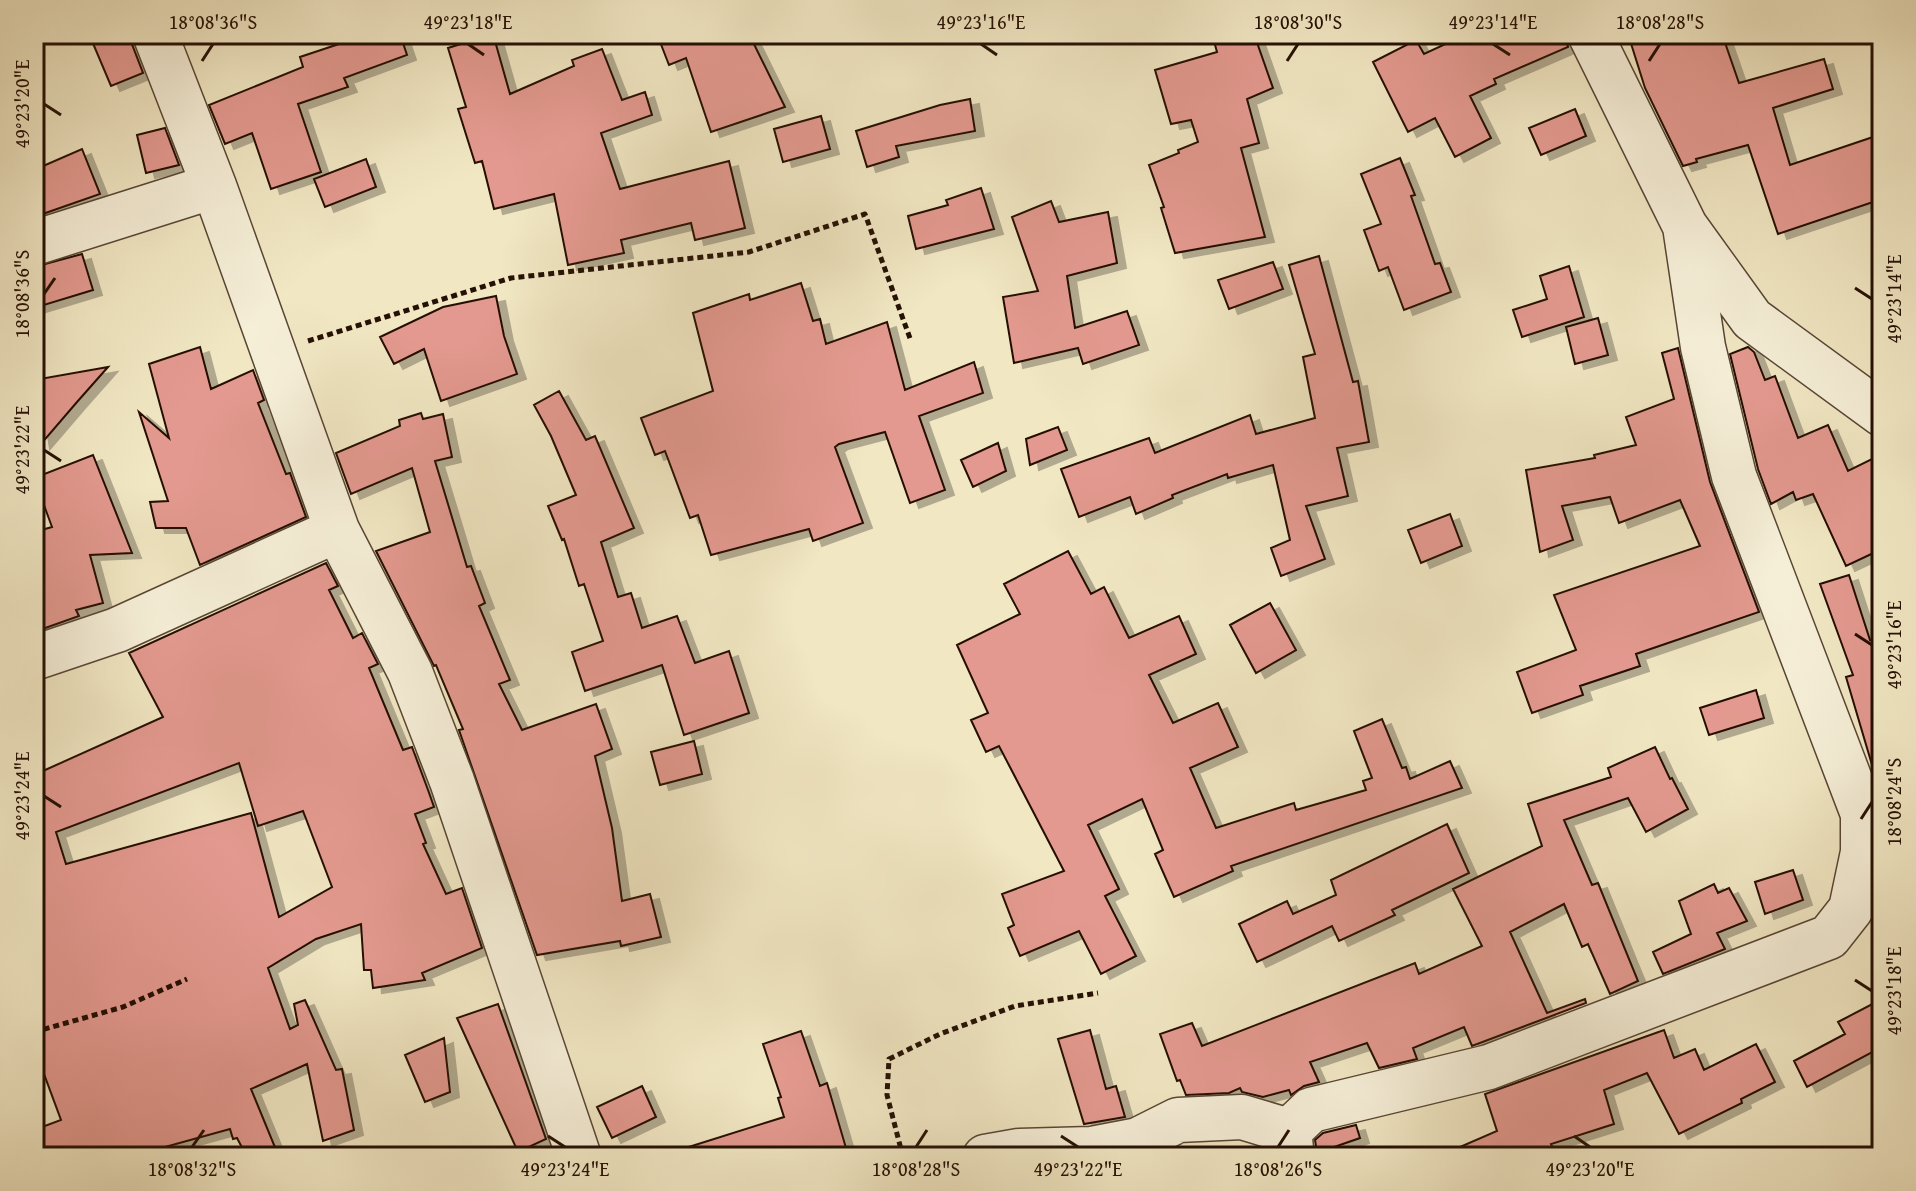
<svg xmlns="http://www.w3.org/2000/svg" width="1916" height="1191" font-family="'Gentium Book Plus',serif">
<defs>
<filter id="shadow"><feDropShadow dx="9" dy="5" stdDeviation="0" flood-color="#0004"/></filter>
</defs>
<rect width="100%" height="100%" fill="#f1e7c3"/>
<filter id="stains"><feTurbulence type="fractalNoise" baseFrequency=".0025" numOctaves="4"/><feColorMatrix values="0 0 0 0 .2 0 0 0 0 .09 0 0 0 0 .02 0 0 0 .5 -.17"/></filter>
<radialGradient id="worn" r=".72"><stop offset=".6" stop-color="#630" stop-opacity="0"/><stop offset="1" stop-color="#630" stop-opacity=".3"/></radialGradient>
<path fill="#e3998f" stroke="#251004" stroke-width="2" fill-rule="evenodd" filter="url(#shadow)" d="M89,34H128L143,73L111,86Z
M369,34H400L407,55L344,78L348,87L298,104L321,172L271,189L252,133L225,144L209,105L303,67L300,57Z
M493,34L510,94L574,66L572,60L602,49L622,100L645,92L652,115L601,133L620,189L729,161L745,228L695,240L691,223L621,240L624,253L568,265L554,194L494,209L482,161L475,163L458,109L466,107L448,48Z
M657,34H749L785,107L711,132L686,58L669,65Z
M1212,34H1254L1273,88L1247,99L1259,143L1241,148L1265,237L1175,253L1161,208L1164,207L1149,165L1179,153L1178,150L1198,142L1191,120L1171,124L1155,70L1217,52Z
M1467,34H1565L1568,47L1494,79L1496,84L1470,96L1491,138L1455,157L1435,118L1408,132L1373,62L1416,40L1424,54Z
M1628,34H1722L1739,83L1824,59L1833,89L1773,108L1790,165L1882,134V199L1778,234L1748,145L1696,159L1697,162L1683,166L1645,88Z
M970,99L975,131L896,146L899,157L867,167L856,131L940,105Z
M1575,109L1586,136L1541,155L1529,128Z
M821,116L830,149L783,162L774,129Z
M165,128L179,165L146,173L137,135Z
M82,149L100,194L34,217V170Z
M1400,158L1415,195L1411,196L1435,264L1440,263L1451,292L1404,310L1388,267L1379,271L1364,230L1381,224L1361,174Z
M366,159L376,187L325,207L314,179Z
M981,188L994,229L916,249L908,216L948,205L946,200Z
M1051,201L1059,222L1108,212L1117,263L1067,276L1075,328L1127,311L1139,345L1083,364L1078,348L1014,363L1003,297L1038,291L1012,217Z
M82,254L93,290L34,308V267Z
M1319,256L1353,382L1358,381L1369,442L1337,448L1348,496L1306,506L1325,559L1281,576L1271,548L1290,540L1273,465L1228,478L1227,474L1172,495L1173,498L1136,514L1130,497L1079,517L1061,469L1149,438L1155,453L1250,415L1256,434L1315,418L1303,357L1315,354L1289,265Z
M1273,262L1283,289L1229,309L1218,280Z
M1569,266L1584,317L1522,337L1513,310L1547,299L1540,276Z
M801,283L813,321L820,319L826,344L887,322L905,390L974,362L983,393L919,416L945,490L910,503L885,432L839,444L835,447L863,523L813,541L809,529L711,555L698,515L690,518L665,451L655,455L641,418L713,391L693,313L749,294L750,300Z
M496,296L504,336L517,374L441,401L424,349L394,364L380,337L443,307Z
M1598,318L1608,355L1575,364L1566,327Z
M200,347L211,389L253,370L264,400L258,403L286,474L290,473L306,517L200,565L186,528H156L150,502L168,501L139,412L169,438L149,364Z
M1748,347L1754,352L1765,380L1775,376L1798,438L1828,425L1848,471L1882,454V549L1846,566L1813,494L1796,500L1793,492L1771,504L1758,469L1730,354Z
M1678,348L1710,482L1759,612L1636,654L1640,666L1580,686L1583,695L1532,713L1517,672L1576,650L1554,595L1700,546L1680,500L1619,523L1610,497L1562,506L1573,540L1540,552L1526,470L1595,458L1594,455L1636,445L1626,417L1674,399L1662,353Z
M108,367L77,402L41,444L34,399V380Z
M559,391L586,440L595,436L634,528L601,542L618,597L631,593L642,628L677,616L695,663L729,651L749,713L684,735L662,665L585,691L572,652L603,641L584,584L579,586L564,539L562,540L548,506L576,495L551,436L534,405Z
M421,413L423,419L443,414L452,457L435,461L467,567L471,566L485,603L479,606L510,680L499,684L522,730L596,704L612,749L595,756L612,828L622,901L650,894L661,937L621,946L620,941L537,955L459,730L463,729L436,665L434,666L376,551L430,532L412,468L351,494L336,453L400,426L399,420Z
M1058,427L1067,450L1030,465L1026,439Z
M998,443L1006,471L973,487L961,460Z
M93,455L132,553L90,555L103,603L76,610L79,616L34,632V532L52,527L34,478Z
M1450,514L1462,546L1421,563L1408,530Z
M1068,551L1091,594L1104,587L1129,638L1179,616L1196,654L1149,675L1173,723L1218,703L1238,747L1190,768L1216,828L1294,803L1296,810L1366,790L1363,781L1372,778L1354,731L1382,719L1402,768L1406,767L1410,779L1450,761L1462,788L1231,866L1233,871L1174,897L1155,854L1163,850L1142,799L1088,825L1119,889L1105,896L1136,956L1101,974L1079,931L1020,956L1008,928L1014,925L1002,894L1064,871L999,746L986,752L971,720L988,713L957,645L1020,614L1004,584Z
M326,563L338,586L329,590L353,638L362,633L378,664L369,668L403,750L412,747L428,790L434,807L415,814L426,843L423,844L446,894L462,888L482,948L422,973L425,980L373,988L371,970H364L361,924L316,939L268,968L290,1029L298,1025L294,1004L305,1000L336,1070L342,1069L354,1130L323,1141L307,1064L251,1089L279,1157H247L237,1138L233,1139L230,1129L129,1157H34V1130L61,1120L34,1047V775L163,717L129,653ZM239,763L258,826L303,811L332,887L279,917L251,813L66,864L56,832Z
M1849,575L1870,640L1882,638V774L1875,775L1846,677L1853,675L1820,584Z
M1270,603L1296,650L1256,673L1230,625Z
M1756,690L1764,718L1709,735L1700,708Z
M694,741L702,774L660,785L651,752Z
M1655,747L1670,779L1672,778L1688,809L1646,832L1628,798L1564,820L1592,885L1598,883L1638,981L1610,994L1588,944L1582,947L1564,904L1510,932L1547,1013L1585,999L1586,1003L1472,1046L1464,1027L1413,1048L1417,1059L1379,1068L1367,1043L1310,1062L1319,1082L1304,1086L1291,1095L1289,1090L1263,1097L1242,1092L1240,1088L1229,1093L1186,1095L1180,1080L1177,1081L1160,1034L1192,1023L1202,1046L1415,963L1419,974L1482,946L1453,889L1542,846L1528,804L1611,777L1608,768Z
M1447,824L1469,873L1392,910L1395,915L1339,941L1332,926L1257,962L1239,924L1287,901L1293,914L1336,895L1331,880Z
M1793,870L1803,900L1765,914L1755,882Z
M1714,884L1718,893L1729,888L1747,921L1717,933L1725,949L1663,974L1653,952L1691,934L1679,901Z
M1882,999V1047L1807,1087L1794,1061L1845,1034L1838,1022Z
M498,1004L546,1139L518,1152L457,1018Z
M1090,1030L1106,1089L1116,1086L1125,1117L1084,1124L1058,1039Z
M1664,1030L1674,1058L1695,1049L1704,1070L1756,1044L1775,1082L1741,1099L1742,1103L1679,1134L1647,1073L1604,1090L1614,1124L1551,1144L1557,1157H1437L1497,1131L1485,1094Z
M801,1031L820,1086L827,1083L846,1148L818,1157H677L676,1151L784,1117L778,1098L781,1097L763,1044Z
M444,1038L450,1092L425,1102L405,1055Z
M642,1086L656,1117L612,1138L597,1107Z
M1356,1125L1360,1138L1317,1153L1315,1140L1323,1133Z"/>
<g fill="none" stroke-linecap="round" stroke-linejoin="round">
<g stroke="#584634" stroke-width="47">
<path id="minor" d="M155,34L214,186L337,530L410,672L452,781L579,1157
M1590,34L1685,226L1752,319L1882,414
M34,243L214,186
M34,658L117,630L337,530
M985,1157L1019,1151L1091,1149L1138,1140L1178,1120L1242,1117L1289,1131
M1292,1157L1289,1131L1311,1110L1489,1067L1829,937L1851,909L1863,852V814L1734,476L1703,347L1685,226"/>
</g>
<path stroke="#251004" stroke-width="5" stroke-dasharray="6 4" stroke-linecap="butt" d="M308,341L511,278L749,252L865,214L911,341
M34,1032L123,1007L187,979
M903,1157L887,1095L889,1059L940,1034L1015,1006L1098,993"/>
<use href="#minor" stroke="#f6efd8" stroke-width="44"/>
</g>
<path fill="none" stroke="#251004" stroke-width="3" d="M468,44L484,55M981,44L997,55M1493,44L1510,55M202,61L213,44M1287,61L1298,44M1649,61L1660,44M44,104L61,115M1855,288L1872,299M44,294L55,278M44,450L61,461M1855,634L1872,645M44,796L61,807M1861,819L1872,802M1855,980L1872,991M548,1136L565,1147M1061,1136L1078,1147M1574,1136L1590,1147M192,1147L204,1130M916,1147L927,1130M1278,1147L1289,1130"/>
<rect width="1916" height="1191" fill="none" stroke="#f1e7c3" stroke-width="88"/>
<rect x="44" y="44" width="1828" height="1103" fill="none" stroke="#251004" stroke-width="3"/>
<g font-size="20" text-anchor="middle" fill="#251004">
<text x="213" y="29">18°08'36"S</text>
<text x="468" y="29">49°23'18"E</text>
<text x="981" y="29">49°23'16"E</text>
<text x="1298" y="29">18°08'30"S</text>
<text x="1493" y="29">49°23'14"E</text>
<text x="1660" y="29">18°08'28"S</text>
<text transform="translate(22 104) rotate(-90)" y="7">49°23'20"E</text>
<text transform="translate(22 294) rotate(-90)" y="7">18°08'36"S</text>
<text transform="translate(1894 299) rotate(-90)" y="7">49°23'14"E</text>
<text transform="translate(22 450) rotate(-90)" y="7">49°23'22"E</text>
<text transform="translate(1894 645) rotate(-90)" y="7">49°23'16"E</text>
<text transform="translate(22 796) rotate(-90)" y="7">49°23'24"E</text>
<text transform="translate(1894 802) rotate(-90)" y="7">18°08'24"S</text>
<text transform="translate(1894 991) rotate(-90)" y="7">49°23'18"E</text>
<text x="192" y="1176">18°08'32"S</text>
<text x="565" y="1176">49°23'24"E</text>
<text x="916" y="1176">18°08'28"S</text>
<text x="1078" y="1176">49°23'22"E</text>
<text x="1278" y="1176">18°08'26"S</text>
<text x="1590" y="1176">49°23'20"E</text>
</g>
<rect width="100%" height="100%" filter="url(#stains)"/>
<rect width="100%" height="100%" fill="url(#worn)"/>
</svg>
